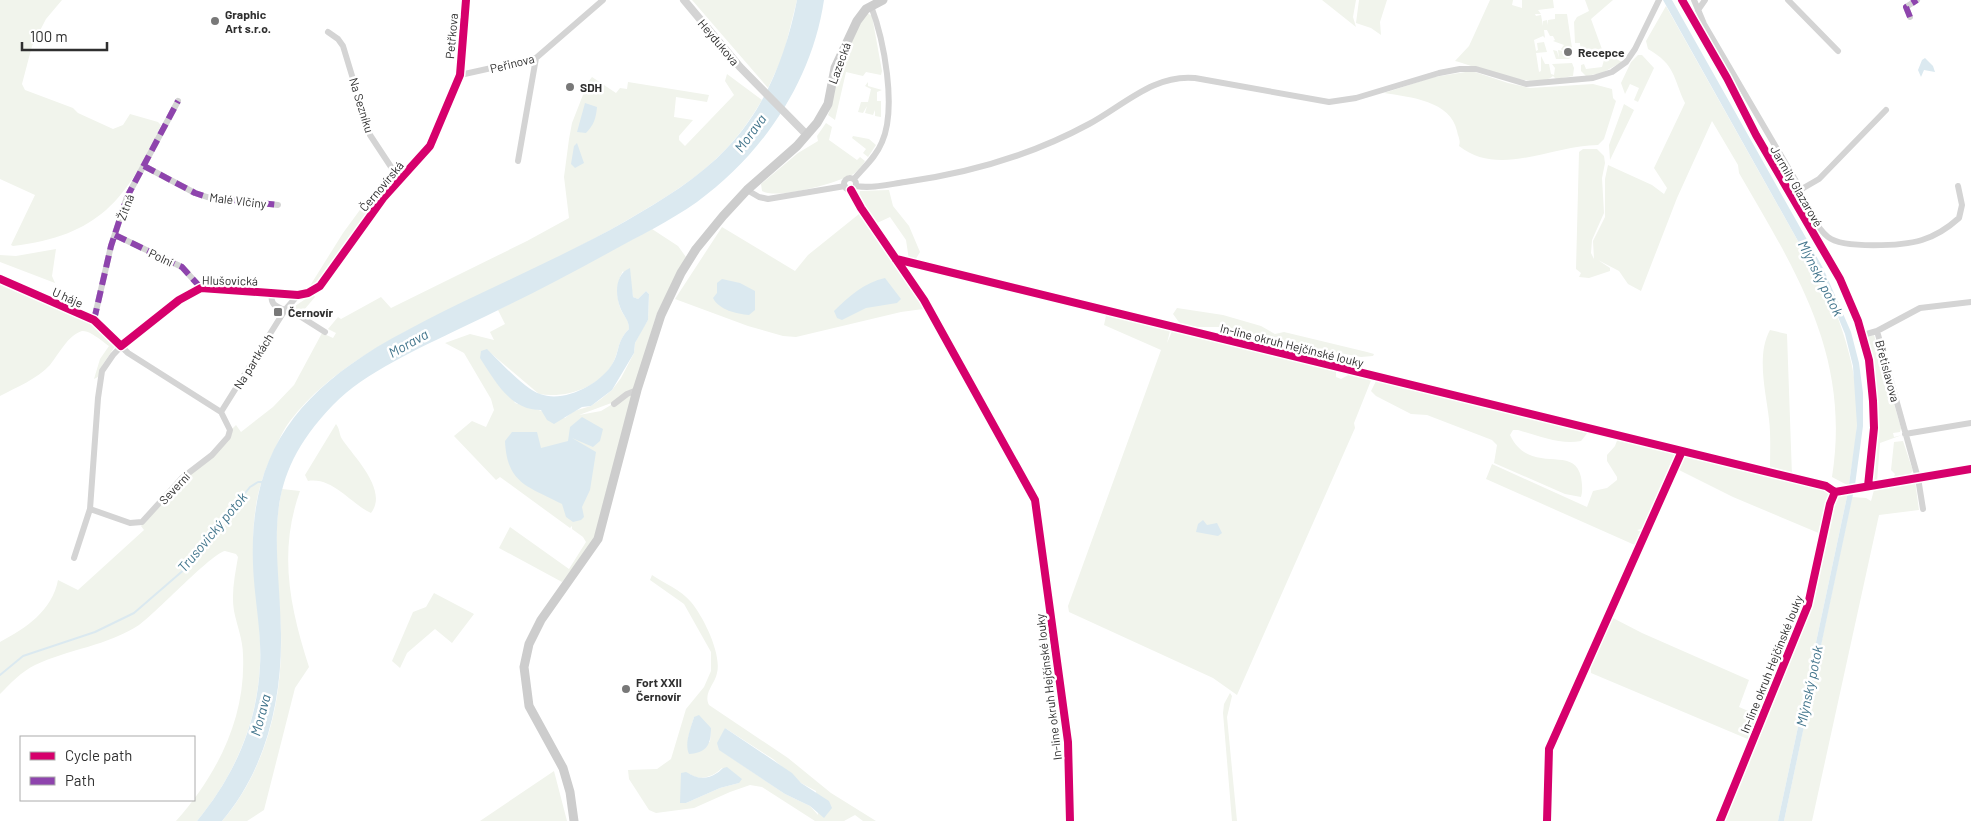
<svg xmlns="http://www.w3.org/2000/svg" width="1971" height="821" font-family="Barlow,sans-serif">
<rect width="100%" height="100%" fill="#fff"/>
<path fill="#f1f4ec" fill-rule="evenodd" d="M0,0H62L46,19L32,46L22,84L25,90L73,108L78,113L113,129L123,125L130,114L158,122L161,125C127,200 98,236 13,246L11,245L35,195L0,179Z
M692,0H797L783,56L768,88Z
M1322,0H1356L1353,17L1356,27Z
M1359,0H1387L1380,22L1381,35L1371,28L1356,23Z
M1490,0H1513L1512,5L1522,8V0H1553L1554,8L1538,10L1541,14H1535L1536,16L1541,15L1543,26V21L1547,20L1548,25V20L1555,19V14H1567L1572,48H1565L1566,55L1572,54V56L1569,59H1556L1553,50L1557,51L1559,58L1558,50L1563,51L1561,49L1564,45L1553,41L1555,40L1553,36H1550L1547,30H1544L1545,38L1543,36L1534,40L1536,51L1538,50L1537,43L1544,42L1547,52L1536,53L1539,72L1541,71V56L1545,64H1549L1551,74L1554,75L1555,68L1552,64L1572,63L1574,68L1573,76L1556,79L1553,76C1537,91 1477,67 1455,61L1469,46Z
M1585,0H1613L1591,19L1603,52L1622,62L1602,73L1586,76L1581,71V65L1584,64L1586,69L1602,67L1604,60L1603,57L1584,55L1582,60L1578,58L1577,56L1581,55L1580,43H1575L1574,22L1577,17L1589,11Z
M1666,6L1831,300C1847,340 1859,380 1857,424C1856,445 1851,466 1849,486L1832,477C1851,356 1797,273 1739,173L1738,165L1712,121L1677,198L1641,291L1628,284L1619,271L1598,260L1610,268V271L1589,278L1579,277L1581,273L1576,269L1579,152L1583,149H1597L1604,156L1605,163L1602,178L1604,213L1592,240L1591,253L1594,259L1593,241L1605,217V179L1608,165L1652,185L1664,194L1667,188L1654,168L1685,103C1673,78 1676,65 1648,49L1646,41Z
M867,13L872,16L882,71L881,75L866,72L863,76L846,72L835,120L828,115C833,104 832,92 834,81C839,60 855,30 867,13Z
M1638,55H1642L1654,68L1638,102L1634,100L1639,88L1630,84L1625,94L1621,83L1631,62Z
M1472,71L1508,83L1530,88L1593,84L1612,89L1613,98L1616,101L1604,139L1598,145C1553,145 1499,178 1459,146C1461,140 1458,137 1457,131C1451,101 1410,97 1384,93L1434,77Z
M727,74L762,100C752,117 740,134 727,148C699,178 663,199 629,219C571,253 510,281 449,310C391,338 330,369 290,421C283,430 278,442 273,453C236,527 263,589 260,665C257,724 234,776 197,821H176C217,775 246,718 243,655C243,640 237,626 234,611C231,593 235,575 238,557L236,554L225,551C212,553 157,612 139,625C107,646 69,649 35,665C21,672 11,683 0,694V642C26,628 52,611 58,580L78,590L144,530L141,526L189,473L228,441L232,429L236,425L241,432L273,407L294,385L322,333L333,338L336,333L328,329L338,317L341,319L381,297L391,308L527,241L569,218L564,177L569,139L572,123L588,82L592,77L616,93L620,88L627,89L628,82L709,95L707,102L676,97L674,117L693,120L679,136V140L685,146L734,95L725,81Z
M868,82V86L882,90L877,92V101H881V117L875,116V110L873,115L865,113L867,106L863,113L858,112L861,102H868L871,89L865,86Z
M1624,104L1634,110L1610,160L1609,145Z
M826,123L832,127L829,140L857,160L860,157L865,161C862,166 857,172 852,175C835,183 778,200 762,191L761,184L798,153L818,141L817,136Z
M853,136L869,139L876,145L868,157L863,153L866,149L852,138Z
M889,190L893,206L909,226L920,252L914,262L909,260L906,240L890,217L875,224L858,198L860,191Z
M373,192L380,198L317,284L308,289L343,233Z
M859,214L922,302L923,309L901,312L796,337L783,336L748,326L675,299L722,227L795,271L808,255Z
M652,229L678,246L686,257L657,313L634,388L614,402L579,415L601,411L634,391L594,542L562,582L499,548L510,527L569,569L586,542L583,537L572,529V526L570,528L500,477L496,480L454,436L472,421L486,427L494,410L491,399L464,353L445,343L470,334L494,340L490,332L505,324L498,310ZM623,271L631,286L633,297L638,299L646,291L649,294L648,320L641,331L635,343L634,353L621,378L612,390L601,399L591,406L574,411L565,418L515,403L487,350L539,394C566,399 600,387 613,363C620,349 617,341 629,329C629,319 625,318 621,310C616,298 616,282 623,271Z
M56,249L52,276L55,283L0,262V255L16,256Z
M0,282L93,322L116,345L103,364L98,377L94,379L100,359L109,346C103,342 90,330 82,331C68,335 59,354 50,365C37,379 17,387 0,396Z
M313,294L315,297L304,310L297,311L292,308Z
M1177,308L1223,315L1261,326L1275,334L1284,332L1367,352L1374,354L1373,356L1361,357L1335,352L1327,355L1280,341L1242,335L1220,327H1186L1181,325L1173,314Z
M1107,311L1171,327L1167,343L1173,329L1336,369V377L1341,379L1352,373L1372,378L1354,423L1355,428L1237,695L1213,678L1069,612L1068,606L1161,350L1104,325Z
M1770,330L1787,334L1792,476L1770,470C1770,453 1771,436 1769,419C1766,392 1756,355 1770,330Z
M1874,335L1901,428L1900,432L1893,433L1894,437L1902,435L1880,443L1877,482L1871,483C1875,434 1878,386 1866,338Z
M1377,379L1589,431L1581,441C1560,445 1539,436 1518,430H1513L1510,435C1530,477 1574,443 1581,477C1582,484 1583,490 1581,497L1565,494L1494,463L1497,445L1492,440L1427,415L1411,414L1376,396L1371,391Z
M336,424C340,429 339,434 342,439C353,456 389,490 371,513C351,504 333,477 308,481L305,475Z
M1618,438L1678,453L1645,528L1637,530L1643,533L1637,546L1486,479L1492,464L1587,507L1593,491L1607,488L1617,480V477L1607,461V455L1615,446Z
M1903,441L1913,471L1907,477L1893,479L1895,474L1891,470L1894,442Z
M1683,454L1827,490L1830,495L1821,534L1733,497L1677,469Z
M1915,481L1919,510L1879,515L1812,821H1784L1852,497L1866,498L1871,501L1874,490Z
M282,489L300,491C278,552 290,608 309,667L295,688L264,810L247,821H222C266,770 283,700 281,633C279,584 271,538 282,489Z
M1848,492L1778,821H1723L1767,717L1812,595L1833,502L1838,494Z
M652,575C664,583 681,590 691,602C703,616 722,654 717,673C715,684 703,693 709,705L788,758L831,793L876,821H863L855,815L844,821H815L762,787L750,785L730,792L694,808L656,813L649,810L629,779L628,770L657,769L671,759L686,709L704,687L711,671V652L684,604L650,580ZM694,717L711,728L710,742L688,738ZM725,728L773,759L801,783L816,791L818,815L810,806L785,794L720,750ZM722,768L739,783L720,788L686,803L690,774C700,782 714,776 722,768Z
M434,593L474,614L452,643L435,629L407,653L400,668L392,661L413,612L426,607Z
M1611,617L1642,633L1749,680L1739,707L1760,716L1750,740L1591,673V665Z
M1230,693L1232,696L1227,717L1237,821H1232L1223,713L1224,704Z
M554,771L567,821H480Z"/>
<path fill="#dbe9f0" d="M797,0H824C812,81 763,154 697,202C670,221 639,236 610,252C561,279 512,304 461,328C420,348 365,372 333,405C258,483 279,538 281,634C282,701 266,769 222,821H197C234,776 257,725 260,666C262,632 254,598 253,564C249,460 291,400 377,347C457,300 545,267 626,221C662,200 699,178 727,148C766,107 786,55 797,0Z
M1663,0H1672L1823,268L1851,332L1859,363L1863,393V426L1855,485L1784,821H1778L1848,492L1857,425L1853,366L1845,334L1831,300Z
M1925,58L1933,66L1935,72L1924,70L1921,77L1918,70L1922,60Z
M585,103L597,107C596,118 594,125 586,133L577,132Z
M577,143L584,163L575,168L571,164L574,146Z
M630,268L633,297L638,299L646,291L649,294L648,320L635,343L634,353L612,390L591,406L582,407L554,424L547,420L541,410C510,410 495,381 480,358L481,351L487,349C499,361 526,390 540,394C564,403 598,385 611,366C621,352 615,343 629,329C629,319 623,316 620,307C615,294 615,274 630,268Z
M885,278L901,299L897,303L866,308L842,320L837,318L834,311C848,297 865,282 885,278Z
M722,279L740,283L755,291V310L749,315C737,314 719,310 713,298L717,293V283Z
M582,417L603,429L600,441L593,447L572,438L596,452L590,490L582,507L584,517L581,520L573,522L566,517L562,504C528,486 507,484 505,441L512,432H537L541,448L568,441L570,427Z
M1203,520L1207,525L1217,523L1222,533L1218,536L1196,532L1198,524Z
M699,715L711,728C711,744 707,753 689,754C684,743 691,728 694,717Z
M725,728L792,773L801,783L829,801L832,808L824,818L810,806L785,794L719,750L717,743Z
M727,767L742,779L739,783L720,788L686,803H680L681,773L686,772C696,778 705,781 717,773C722,770 721,768 727,767Z"/>
<g fill="none" stroke-linecap="round" stroke-linejoin="round">
<path stroke="#dbe9f0" stroke-width="2" d="M0,675L23,656L95,632L134,613L186,568L250,487L258,482H262"/>
<path stroke="#d4d4d4" stroke-width="6" d="M1694,0L1704,24L1797,183C1805,200 1813,225 1828,237C1843,249 1903,246 1922,240C1935,236 1949,227 1959,218L1962,205L1958,186
M1788,0L1838,51
M1698,10L1705,0
M1910,17L1906,7L1917,0
M328,32L338,39L343,46L370,135L399,179
M460,75L536,58L603,0
M518,161L536,58
M144,166L195,193L207,197L278,205
M844 184a6 6 0 1 1 12 0a6 6 0 1 1-12 0Z
M854,179C864,167 876,157 882,142C897,108 884,40 871,6
M856,186C872,189 890,184 905,182C970,173 1032,155 1089,124C1124,105 1154,74 1195,78L1329,102L1356,98L1439,73L1460,69H1476L1526,84L1593,78L1612,72L1626,62L1635,49L1659,0
M747,190L759,197L768,199L845,186
M851,190L856,201L896,259
M1800,190L1819,179L1886,110
M115,235L182,267L201,288
M0,279L94,320L128,353L221,412L230,430L228,437L212,455L182,478L142,522L130,523L90,509
M272,292C270,304 274,306 285,310
M287,308L325,332
M94,320L111,246L127,197L178,101
M1877,331L1918,478L1923,509
M1863,335L1877,331L1920,308L1971,302
M614,404L627,394L637,390
M221,412L285,310L298,295
M1905,434L1971,423
M1835,492L1971,469
M74,558L90,509L98,398L102,371L113,355L129,338L179,300L201,288L298,295L308,293L320,286L384,197L430,146L460,75L466,0"/>
<path stroke="#d4d4d4" stroke-width="8" d="M684,0L740,67L807,135"/>
<path stroke="#cdcdcd" stroke-width="9" d="M574,821L570,792L563,768L529,706L524,667L529,644L541,620L598,539L637,390L661,315L681,273L696,249L723,216L747,190L797,146L817,123L828,104L835,68L857,21L866,9L883,0"/>
<path stroke="#8e44ad" stroke-width="6" stroke-dasharray="12 6" stroke-linecap="butt" d="M1910,17L1906,7L1917,0
M144,166L195,193L207,197L278,205
M115,235L182,267L201,288
M94,320L111,246L127,197L178,101"/>
<g stroke="#fff" stroke-width="11">
<path id="cycleway" d="M1682,0L1727,78L1756,135L1840,279L1858,321L1869,360L1873,401L1874,428L1868,486
M851,190L861,208L924,300L1035,500L1068,742L1070,821
M896,259L1826,486L1835,492
M0,279L94,320L121,346L179,300L201,288L298,295L308,293L320,286L384,197L430,146L460,75L466,0
M1835,492L1971,469
M1547,821L1549,749L1682,451
M1720,821L1808,605L1830,504L1835,492"/>
</g>
<use href="#cycleway" stroke="#d6006c" stroke-width="8"/>
</g>
<g fill="#787878" stroke="#fff" stroke-width="2">
<circle cx="215" cy="21" r="5"/>
<circle cx="1568" cy="52" r="5"/>
<circle cx="570" cy="87" r="5"/>
<rect x="273" y="307" width="10" height="10" rx="2.5"/>
<circle cx="626" cy="689" r="5"/>
</g>
<g text-anchor="middle" dominant-baseline="central" stroke-width="5" stroke-linejoin="round" paint-order="stroke">
<g font-size="12" font-weight="bold" fill="#2f2f2f" stroke="#fff" text-anchor="start">
<text x="225" y="14">Graphic<tspan x="225" dy="14">Art s.r.o.</tspan></text>
<text x="1578" y="52">Recepce</text>
<text x="580" y="87">SDH</text>
<text x="288" y="312">Černovír</text>
<text x="636" y="682">Fort XXII<tspan x="636" dy="14">Černovír</tspan></text>
</g>
<g font-size="12" fill="#2f2f2f" stroke="#fff">
<text transform="translate(451 36) rotate(-85)">Petřkova</text>
<text transform="translate(719 42) rotate(50)">Heydukova</text>
<text transform="translate(512 63) rotate(-14)">Peřinova</text>
<text transform="translate(839 63) rotate(-70)">Lazecká</text>
<text transform="translate(362 105) rotate(73)">Na Sezníku</text>
<text transform="translate(381 186) rotate(-50)">Černovírská</text>
<text transform="translate(1797 186) rotate(60)">Jarmily Glazarové</text>
<text transform="translate(238 200) rotate(7)">Malé Vlčiny</text>
<text transform="translate(125 207) rotate(-69)">Žitná</text>
<text transform="translate(161 257) rotate(25)">Polní</text>
<text transform="translate(230 280) rotate(1)">Hlušovická</text>
<text transform="translate(68 297) rotate(24)">U háje</text>
<text transform="translate(1292 345) rotate(14)">In-line okruh Hejčínské louky</text>
<text transform="translate(253 361) rotate(-58)">Na partkách</text>
<text transform="translate(1888 371) rotate(75)">Břetislavova</text>
<text transform="translate(174 488) rotate(-47)">Severní</text>
<text transform="translate(1771 664) rotate(-68)">In-line okruh Hejčínské louky</text>
<text transform="translate(1048 687) rotate(-97)">In-line okruh Hejčínské louky</text>
</g>
<g font-size="14" font-style="italic" fill="#42758c" stroke="#fff">
<text transform="translate(750 133) rotate(-54)">Morava</text>
<text transform="translate(1821 278) rotate(63)">Mlýnský potok</text>
<text transform="translate(408 343) rotate(-29)">Morava</text>
<text transform="translate(212 532) rotate(-50)">Trusovický potok</text>
<text transform="translate(1809 686) rotate(-78)">Mlýnský potok</text>
<text transform="translate(260 715) rotate(-75)">Morava</text>
</g>
</g>
<rect x="20" y="736" width="175" height="65" fill="#ffffff" stroke="#acacac"/>
<rect x="30" y="752" width="25" height="8" fill="#d6006c" stroke="#acacac"/>
<text x="65" y="761" font-size="15" fill="#2f2f2f">Cycle path</text>
<rect x="30" y="777" width="25" height="8" fill="#8e44ad" stroke="#acacac"/>
<text x="65" y="786" font-size="15" fill="#2f2f2f">Path</text>
<path d="M22 42v8h85v-8" fill="none" stroke="#2f2f2f" stroke-width="2.5"/>
<text x="30" y="42" font-size="15" fill="#2f2f2f" stroke="#ffffff" stroke-width="4" paint-order="stroke">100 m</text>
</svg>
